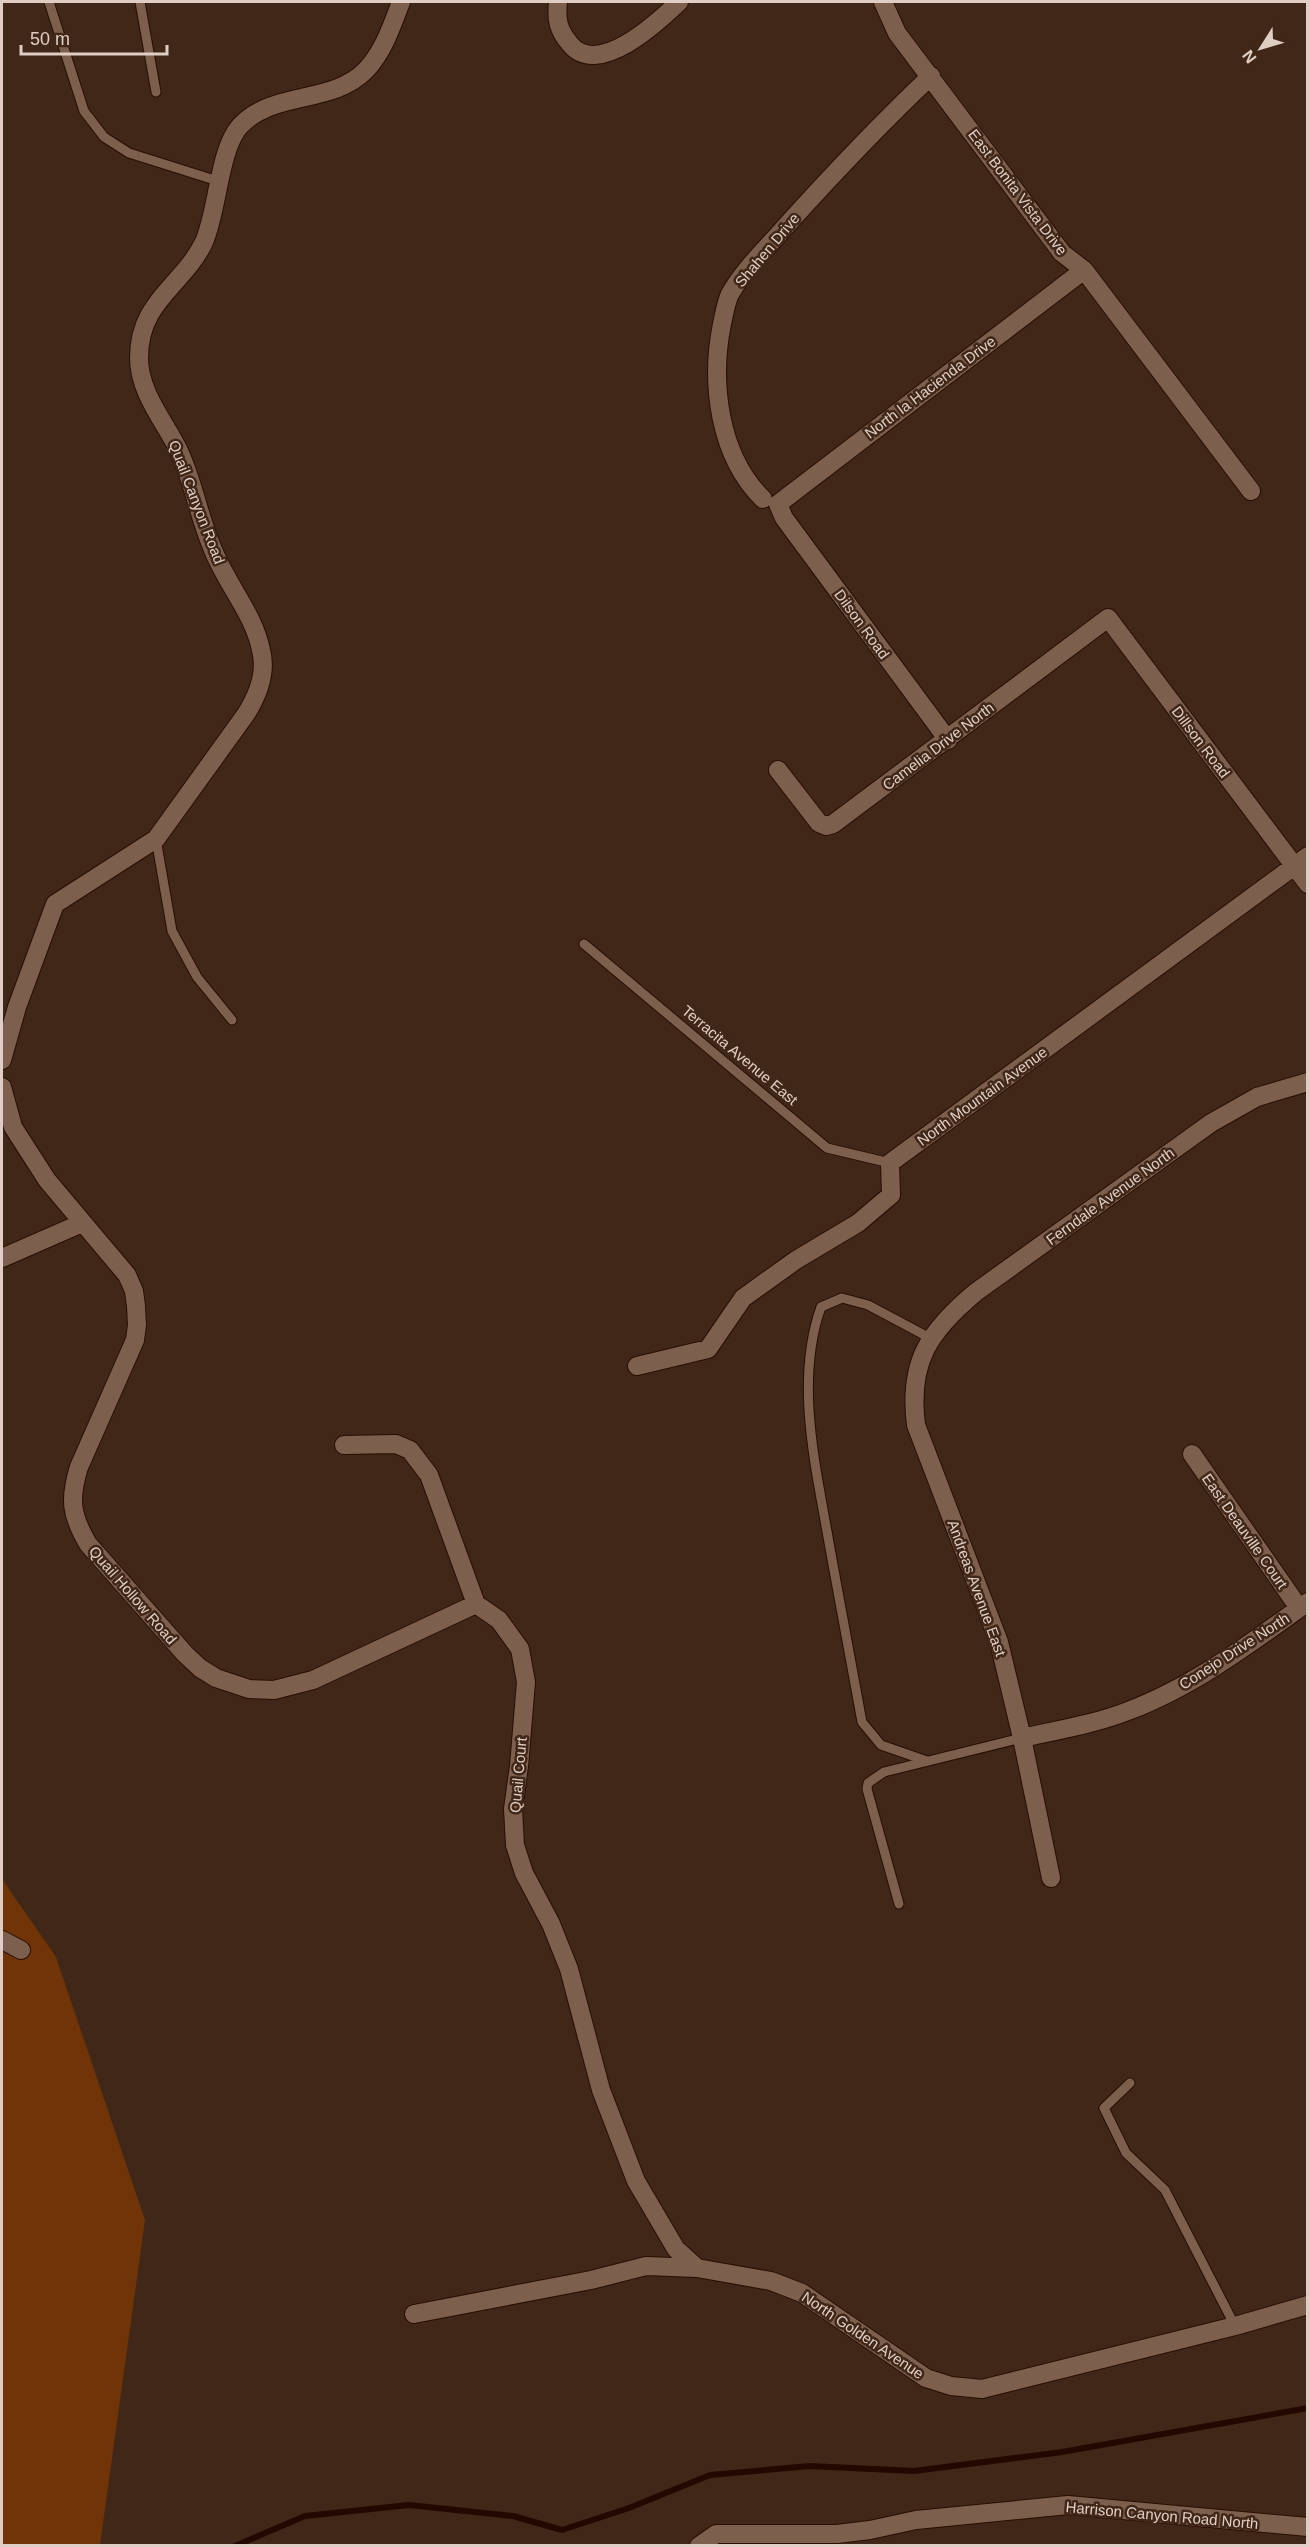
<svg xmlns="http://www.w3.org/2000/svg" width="1309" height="2547" font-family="Arial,sans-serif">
<rect width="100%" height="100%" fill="#412717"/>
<path fill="#703407" d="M2,1879L56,1957L145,2220L100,2545H2Z"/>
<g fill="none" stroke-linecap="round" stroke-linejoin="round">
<path stroke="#220900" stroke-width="6" d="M235,2546L305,2516L409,2505L513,2516L562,2530L629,2508L710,2475L810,2466L914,2471L1062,2452L1308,2408"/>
<g stroke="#270f02" stroke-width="11">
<path id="lane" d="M49,2L84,111L104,137L129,153L221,182
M140,2L156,92
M156,839L172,931L197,977L232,1020
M584,944L827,1148L890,1163
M927,1761L881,1745L862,1722C851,1661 839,1599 828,1537C815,1463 795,1380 821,1307L842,1298L868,1305L930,1338
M899,1904L867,1789L868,1783L884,1772L1022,1738
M1130,2083L1104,2108L1126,2153L1165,2190L1235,2326"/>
</g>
<g stroke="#270f02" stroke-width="20">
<path id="street" d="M558,2C556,19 558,30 570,44C598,79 659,21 679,2
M883,2L897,33L1062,253L1084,270L1251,491
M763,499C719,456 710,383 722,324C724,315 726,302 730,294C744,269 767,248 785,227C832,175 880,124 931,76
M948,740L784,518L778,504L1084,270
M778,770L819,823L826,826L833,824L1108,618L1308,884
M2,1060L17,1007L55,904L156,839L246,714C258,695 267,673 261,650C254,615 227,584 214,552C199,519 194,482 178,449C164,421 139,392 139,358C139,300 183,286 204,242C218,210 219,149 240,126C273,90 332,105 366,70C384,51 392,25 401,2
M2,1087L13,1127L47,1180L127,1275L134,1291L136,1306L137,1325L135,1340L79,1467C69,1499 71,1515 88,1544L185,1654L200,1668L216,1678L249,1689L274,1690L313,1680L476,1604
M2,1258L82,1223
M637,1366L708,1349L743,1298L796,1260L858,1223L891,1195L890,1163L1308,856
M344,1445L396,1444L410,1450L429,1475L476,1604L499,1620L520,1649L526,1682L519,1766L513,1809L515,1845L524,1873L551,1924L569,1969L601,2090L636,2181L676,2249L697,2268
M1192,1454L1299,1608
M1022,1738C1058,1730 1095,1724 1128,1711C1194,1686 1251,1643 1308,1602
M1051,1878L1022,1738L999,1642L916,1425C908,1362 929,1331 976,1292L1211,1123L1257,1097L1308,1082
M2,1940L21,1950
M414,2314L591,2280L646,2266L697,2268L771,2281L802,2293L926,2378L951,2386L982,2389L1235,2326L1308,2305
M699,2546L716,2534H837L870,2530L916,2520L1068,2505L1308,2527"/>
</g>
<use href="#lane" stroke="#7d5f4e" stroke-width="9"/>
<use href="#street" stroke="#7d5f4e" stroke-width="18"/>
</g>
<g text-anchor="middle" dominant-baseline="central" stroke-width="5" stroke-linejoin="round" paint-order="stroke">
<g font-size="15" fill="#e0cec5" stroke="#412717">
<text transform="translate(1018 192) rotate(53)">East Bonita Vista Drive</text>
<text transform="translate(767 250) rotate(-50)">Shahen Drive</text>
<text transform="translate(930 387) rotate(-37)">North la Hacienda Drive</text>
<text transform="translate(197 502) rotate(69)">Quail Canyon Road</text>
<text transform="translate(862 624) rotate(54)">Dilson Road</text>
<text transform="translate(1201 742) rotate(53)">Dillson Road</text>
<text transform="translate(938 746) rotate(-37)">Camelia Drive North</text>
<text transform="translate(740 1055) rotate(40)">Terracita Avenue East</text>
<text transform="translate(982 1096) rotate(-36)">North Mountain Avenue</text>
<text transform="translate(1110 1196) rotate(-36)">Ferndale Avenue North</text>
<text transform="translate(1245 1531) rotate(55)">East Deauville Court</text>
<text transform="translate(977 1588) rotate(70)">Andreas Avenue East</text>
<text transform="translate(133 1595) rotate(49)">Quail Hollow Road</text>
<text transform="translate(1234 1651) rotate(-33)">Conejo Drive North</text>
<text transform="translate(518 1775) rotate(-85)">Quail Court</text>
<text transform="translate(863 2335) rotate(34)">North Golden Avenue</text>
<text transform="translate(1162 2515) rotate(5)">Harrison Canyon Road North</text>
</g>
</g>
<rect width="1309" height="2547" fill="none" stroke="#e0cec5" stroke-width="6"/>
<g transform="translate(1261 48) rotate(233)" stroke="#412717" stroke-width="4.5" paint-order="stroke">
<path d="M0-4.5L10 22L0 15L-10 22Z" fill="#e0cec5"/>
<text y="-9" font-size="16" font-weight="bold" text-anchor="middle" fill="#e0cec5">N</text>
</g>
<path d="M21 45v9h146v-9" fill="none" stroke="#e0cec5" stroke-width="3"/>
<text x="30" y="45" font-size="18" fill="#e0cec5" stroke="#412717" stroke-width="4.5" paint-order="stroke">50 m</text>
</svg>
